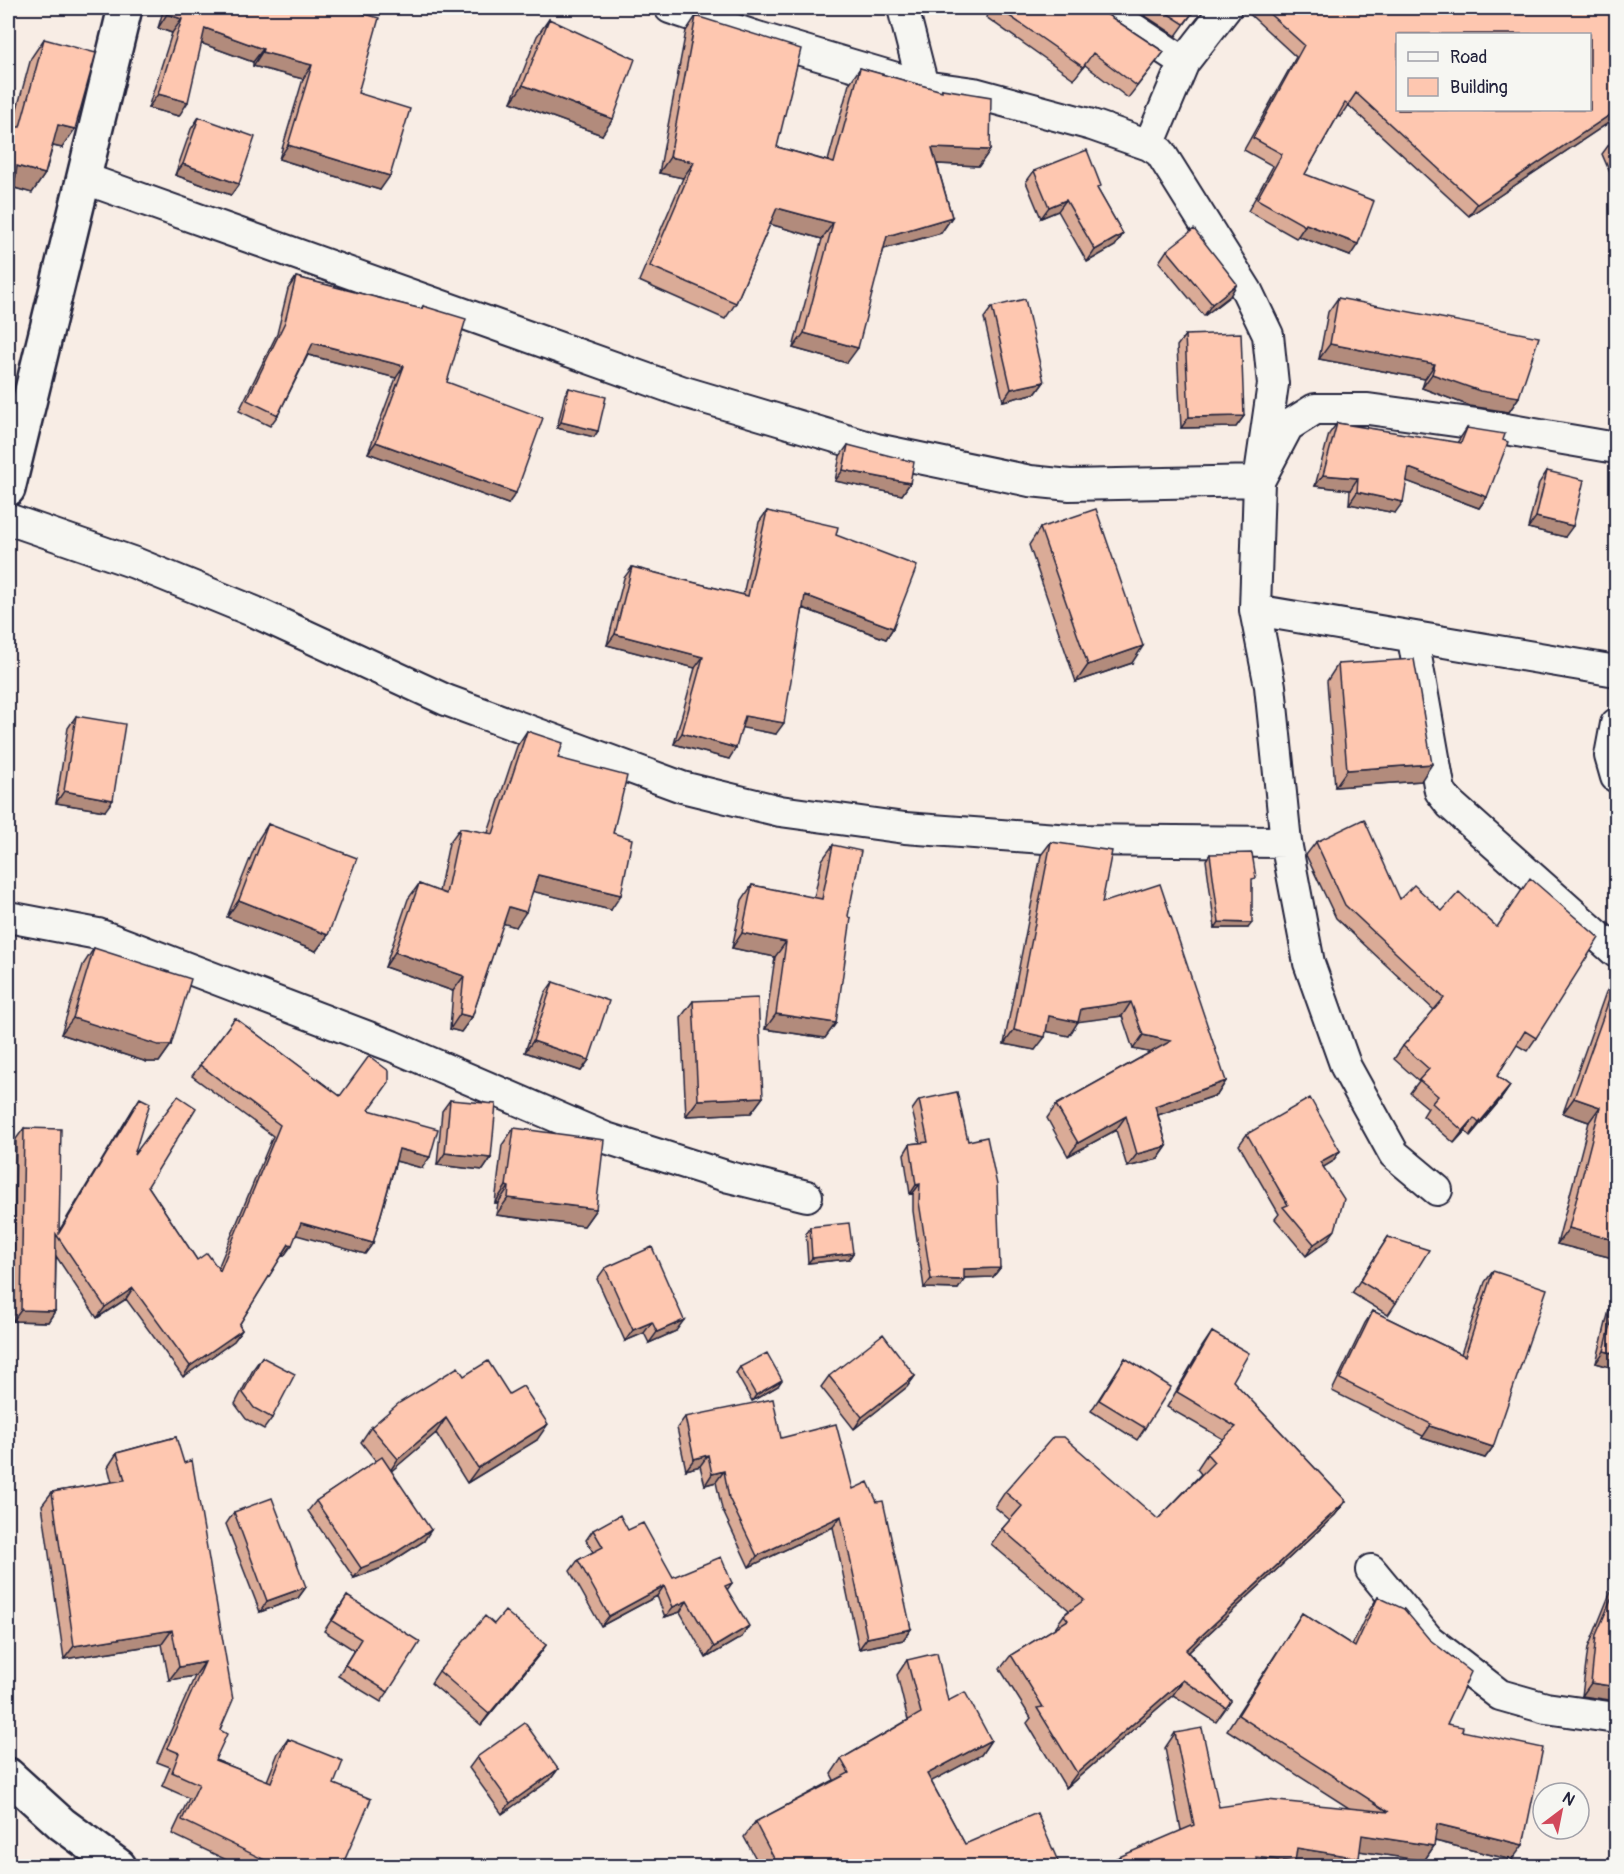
<svg xmlns="http://www.w3.org/2000/svg" width="1624" height="1874" font-family="Pangolin,sans-serif">
<rect width="100%" height="100%" fill="#f8ede5"/>
<filter id="ink" filterUnits="userSpaceOnUse"><feTurbulence type="fractalNoise" baseFrequency=".0167" numOctaves="2"/><feDisplacementMap in="SourceGraphic" scale="12" xChannelSelector="R" yChannelSelector="G"/><feConvolveMatrix kernelMatrix="1 2 1 2 8 2 1 2 1" color-interpolation-filters="sRGB"/></filter>
<g filter="url(#ink)">
<g fill="none" stroke-linecap="round" stroke-linejoin="round">
<g stroke="#22223b" stroke-width="34">
<path id="street" d="M670,8L754,36L923,86L974,93L1092,125L1149,145L1160,152L1247,291L1268,335L1273,384L1259,481L1255,610L1270,686L1286,842L1309,963L1346,1067L1394,1154L1437,1190
M903,8L923,86
M1102,8L1184,62
M1149,145L1184,62L1226,8
M83,178L681,391L876,449L1030,481L1070,485L1259,481L1288,426L1315,409H1368L1477,424L1616,448
M8,519L135,563L255,612L446,700L682,787L780,811L905,828L1071,840L1286,842
M1255,610L1616,671
M1413,639L1440,791L1450,804L1616,952
M1616,724L1610,756L1616,777
M8,917L98,934L392,1046L606,1138L729,1177L807,1196
M1371,1570L1429,1640L1500,1695L1546,1708L1616,1718"/>
</g>
<g stroke="#22223b" stroke-width="38">
<path id="secondary" d="M8,489L125,8
M8,1775L62,1824L119,1866"/>
</g>
<use href="#street" stroke="#f6f6f2" stroke-width="30"/>
<use href="#secondary" stroke="#f6f6f2" stroke-width="33"/>
</g>
<path fill="#daab97" stroke="#22223b" stroke-width="1.5" d="M164,8H344L358,93L380,190L279,159L303,79L253,66V62L201,43L179,116L148,108L172,33L158,28Z
M993,8H1099L1100,10L1164,52L1128,98L1085,65L1074,79L986,17Z
M1133,8H1196L1176,36Z
M1243,8H1617V117L1469,216L1348,105L1340,117L1338,116L1305,174L1350,256L1298,236L1296,238L1248,211L1273,166L1244,150L1296,57Z
M696,16L777,147L828,161L849,84L860,68L941,91L942,89L990,150L979,166L937,164L952,217L941,233L884,249L847,363L793,348L822,239L770,224L736,303L725,319L639,281L683,178L659,173L686,31Z
M549,19L602,135L511,102L537,36Z
M44,39L62,148L53,146L45,174L32,193L14,188L12,127L31,58Z
M199,117L239,184L231,195L175,175L191,129Z
M1617,137V189L1602,154L1613,139Z
M1034,171L1098,190L1123,234L1115,246L1087,262L1058,211L1041,218L1026,182Z
M1167,250L1230,296L1204,316L1159,262Z
M296,277L421,309L423,306L447,382L508,504L368,453L396,378L308,355L278,415L270,426L239,411L277,334L288,289Z
M1338,298L1519,397L1509,412L1470,406L1422,388L1425,379L1319,359L1328,312Z
M992,307L1044,382L1036,393L1003,401L984,318Z
M1185,335L1244,416L1236,427L1181,428L1177,346Z
M569,388L598,431L594,437L557,428L565,394Z
M1337,423L1457,443L1467,428L1487,497L1479,508L1407,481L1395,513L1349,504L1350,490L1315,486L1329,434Z
M848,445L910,483L902,495L835,481L840,456Z
M1547,471L1565,537L1528,528L1539,483Z
M767,511L836,535L893,628L886,639L803,608L776,734L742,727L729,759L674,744L695,668L607,645L624,578L632,567L743,595L759,522Z
M1040,528L1132,663L1076,682L1029,545Z
M1338,664L1421,781L1335,787L1327,681Z
M76,716L105,811L56,803L68,728Z
M527,731L558,758L613,833L611,910L533,891L516,927L503,923L472,1017L461,1032L450,1029L453,991L385,967L408,899L419,884L439,892L449,843L460,828L488,833L517,746Z
M268,824L328,935L316,951L227,917L257,841Z
M1051,842L1102,903L1226,1081L1217,1095L1158,1115L1167,1146L1158,1159L1127,1167L1116,1130L1068,1156L1047,1118L1056,1105L1151,1052L1133,1049L1122,1016L1078,1021L1069,1036L1046,1031L1035,1050L1004,1044L1041,855Z
M1316,842L1400,899L1536,1038L1527,1051L1517,1045L1497,1076L1510,1086L1501,1099L1470,1136L1465,1131L1454,1143L1423,1116L1428,1108L1410,1093L1419,1081L1394,1059L1403,1046L1434,1010L1336,918L1306,855Z
M833,845L836,1023L825,1038L765,1029L775,957L732,948L742,900L752,885L814,898L822,860Z
M1210,854L1252,883L1248,928H1215L1206,860Z
M94,948L171,1045L159,1062H147L61,1034L83,965Z
M1617,977V1259L1557,1244L1589,1122L1563,1113L1606,992Z
M553,982L589,1060L581,1071L525,1052L545,993Z
M693,1001L763,1097L751,1113L686,1116L681,1017Z
M235,1018L340,1096L369,1110L422,1168L396,1161L373,1243L365,1254L296,1234L284,1256L282,1255L239,1325L242,1330L234,1341L183,1377L126,1299L97,1318L56,1256L55,1311L48,1322L13,1321L16,1139L24,1128L59,1231L133,1109L140,1098L134,1155L148,1186L197,1260L218,1268L273,1136L192,1076Z
M450,1100L491,1158L483,1170L437,1165L442,1111Z
M919,1100L968,1141L1000,1268L993,1277L964,1278V1280L958,1289L924,1288L913,1211V1193L910,1194L904,1154L910,1144L920,1143L912,1110Z
M514,1128L596,1209L584,1226L496,1215L498,1203H495L502,1145Z
M1247,1134L1340,1151L1332,1162L1323,1167L1327,1241L1306,1256L1275,1219L1279,1214L1239,1145Z
M810,1227L853,1253L849,1259L808,1263L806,1233Z
M1388,1237L1396,1303L1388,1315L1352,1293Z
M605,1268L676,1331L649,1343L644,1333L625,1341L597,1279Z
M1493,1271V1447L1485,1458L1422,1438L1423,1436L1332,1391L1365,1323L1373,1311L1461,1354L1485,1282Z
M1617,1278V1369L1596,1363Z
M1212,1332L1233,1381L1346,1501L1335,1515L1189,1652L1231,1701L1216,1722L1173,1695L1066,1788L1027,1723L1031,1718L1000,1669L1011,1655L1054,1629L1064,1615L1069,1610L991,1544L1002,1529L1010,1520L995,1507L1005,1492L1158,1519L1201,1474L1197,1469L1207,1454L1223,1439L1167,1407L1202,1347Z
M262,1357L272,1418L264,1429L246,1419L235,1404L254,1368Z
M1125,1358L1145,1428L1137,1440L1091,1411Z
M740,1367L778,1386L752,1401L736,1373Z
M464,1376L537,1440L467,1483L436,1433L391,1471L424,1541L382,1568L354,1578L308,1511L316,1501L376,1461L361,1442L371,1427Z
M829,1376H915L907,1387L854,1429L821,1387Z
M685,1417L781,1438L853,1489L911,1629L903,1640L859,1649L833,1527L749,1567L722,1509L716,1482L705,1485L700,1466L686,1470L677,1428Z
M176,1437L220,1730L215,1760L267,1781L278,1753L288,1739L334,1784L342,1866H239L172,1834L189,1798L162,1786L170,1767L157,1762L195,1676L169,1680L162,1644L64,1659L42,1505L52,1492L112,1482L108,1467L117,1453Z
M234,1512L306,1587L298,1598L260,1612L226,1524Z
M593,1530H628L673,1577L732,1583L727,1590L742,1637L706,1658L680,1612L665,1617L657,1596L601,1626L570,1571L578,1560L593,1552L586,1540Z
M1617,1566V1701L1582,1696L1588,1648L1615,1581L1610,1579Z
M347,1596L388,1692L381,1702L338,1676L354,1650L324,1631Z
M1378,1597L1447,1724L1462,1731L1512,1860L1435,1841L1434,1846L1424,1861L1360,1851L1294,1864L1181,1830L1165,1748L1175,1733L1219,1807L1349,1808L1227,1730L1302,1613L1352,1645L1368,1612Z
M494,1624L546,1645L538,1656L481,1725L431,1683L439,1671Z
M907,1660L948,1701L991,1740L981,1755L931,1781L965,1844L1060,1866H760L744,1837L755,1822L834,1780L831,1774L841,1759L908,1720L897,1675Z
M477,1757L558,1769L550,1780L502,1814L469,1768Z"/>
<path fill="#b28b7b" stroke="#22223b" stroke-width="1.5" d="M167,14L182,19L172,33L158,28Z
M205,28L263,49L253,62L195,41Z
M262,52L312,65L303,79L253,66Z
M523,85L613,119L602,135L511,102Z
M158,94L188,102L179,116L148,108Z
M1617,110V117L1469,216L1477,204Z
M58,125L75,129L62,148L45,144Z
M288,145L390,176L380,190L279,159Z
M932,148L990,150L979,166L921,163Z
M670,157L694,162L683,178L659,173Z
M183,164L239,184L231,195L175,175Z
M17,166L45,174L32,193L8,186Z
M1066,200L1058,211L1041,218L1049,207Z
M777,208L833,223L822,239L766,223Z
M952,217L941,233L876,251L887,236Z
M1306,224L1358,244L1350,256L1298,236Z
M1123,234L1115,246L1087,262L1095,250Z
M1237,284L1230,296L1204,316L1212,304Z
M804,333L858,348L847,363L793,348Z
M313,343L404,366L396,378L305,354Z
M1330,344L1435,364L1425,379L1319,359Z
M1432,374L1519,397L1509,412L1470,406L1422,388Z
M1044,382L1036,393L1003,401L1011,389Z
M1244,416L1236,427L1181,428L1189,417Z
M561,422L598,431L594,437L557,428Z
M376,442L516,493L508,504L368,453Z
M1409,468L1487,497L1479,508L1401,479Z
M843,470L910,483L902,495L835,481Z
M1323,475L1358,478L1350,490L1315,486Z
M1357,492L1403,502L1395,513L1349,504Z
M1536,517L1573,526L1565,537L1528,528Z
M805,595L893,628L886,639L798,606Z
M615,634L703,657L695,668L607,645Z
M1143,646L1132,663L1076,682L1088,665Z
M745,716L784,723L776,734L738,727Z
M682,733L736,748L729,759L674,744Z
M1432,764L1421,781L1335,787L1347,770Z
M64,791L113,800L105,811L56,803Z
M538,875L621,895L611,910L527,890Z
M239,900L328,935L316,951L227,917Z
M509,907L526,912L516,927L498,922Z
M1219,922L1252,923L1248,928H1215Z
M742,933L786,942L775,957L732,948Z
M395,952L464,976L453,991L385,967Z
M1131,1002L1122,1016L1076,1022H1078L1069,1036L1040,1030L1049,1016L1081,1009Z
M460,1014L472,1017L461,1032L450,1029Z
M776,1014L836,1023L825,1038L765,1029Z
M73,1018L171,1045L159,1062H147L61,1034Z
M1014,1030L1045,1037L1035,1050L1004,1044Z
M1143,1035L1171,1041L1162,1055L1133,1049Z
M533,1041L589,1060L581,1071L525,1052Z
M1226,1081L1217,1095L1146,1119L1155,1106Z
M1510,1086L1501,1099L1470,1136L1479,1123Z
M763,1097L751,1113L686,1116L698,1100Z
M1574,1098L1600,1107L1589,1122L1563,1113Z
M1126,1116L1116,1130L1068,1156L1078,1143Z
M1474,1118L1465,1131L1454,1143L1463,1131Z
M1167,1146L1158,1159L1127,1167L1137,1154Z
M399,1149L430,1157L422,1168L392,1160Z
M1340,1151L1332,1162L1312,1174L1320,1162Z
M445,1153L491,1158L483,1170L437,1165Z
M920,1184L913,1193L910,1194L916,1185Z
M506,1186L509,1187L498,1203H495Z
M508,1198L596,1209L584,1226L496,1215Z
M301,1223L373,1243L365,1254L293,1234Z
M1569,1228L1617,1241V1259L1557,1244Z
M1335,1230L1327,1241L1306,1256L1314,1244Z
M289,1244L292,1245L284,1256L282,1255Z
M853,1253L849,1259L808,1263L812,1258Z
M1000,1268L993,1277L957,1278L964,1269Z
M931,1279L964,1280L958,1289L924,1288Z
M133,1288L126,1299L97,1318L105,1307Z
M21,1310L55,1311L48,1322L13,1321Z
M684,1320L676,1331L649,1343L657,1332Z
M652,1322L644,1333L625,1341L633,1330Z
M242,1330L234,1341L183,1377L190,1366Z
M1604,1351L1617,1354V1369L1596,1363Z
M915,1376L907,1387L854,1429L862,1417Z
M782,1380L778,1386L752,1401L756,1395Z
M446,1418L436,1433L388,1474L398,1459Z
M548,1424L537,1440L467,1483L478,1468Z
M1430,1426L1493,1447L1485,1458L1422,1438Z
M708,1455L700,1466L686,1470L694,1459Z
M724,1471L716,1482L705,1485L712,1474Z
M1346,1501L1335,1515L1176,1664L1186,1650Z
M841,1516L833,1527L749,1567L757,1556Z
M431,1530L424,1541L382,1568L354,1578L361,1568Z
M664,1586L657,1596L601,1626L609,1616Z
M306,1587L298,1598L260,1612L267,1601Z
M687,1601L680,1612L665,1617L673,1607Z
M749,1626L742,1637L706,1658L714,1647Z
M911,1629L903,1640L859,1649L867,1638Z
M172,1630L162,1644L64,1659L74,1646Z
M546,1645L538,1656L481,1725L489,1714Z
M205,1662L195,1676L169,1680L179,1667Z
M1183,1680L1173,1695L1066,1788L1077,1773Z
M1591,1683L1617,1687V1701L1582,1696Z
M991,1740L981,1755L917,1789L927,1774Z
M558,1769L550,1780L502,1814L510,1803Z
M1437,1824L1523,1845L1512,1860L1427,1839Z
M1362,1835L1434,1846L1424,1861L1352,1850Z
M1297,1848L1359,1858L1353,1866H1310L1294,1864L1292,1866H1249L1256,1857Z"/>
<path fill="#fec7b0" stroke="#22223b" stroke-width="1.5" fill-rule="evenodd" d="M169,8H344L379,18L358,93L410,109L390,176L288,145L312,65L262,52L263,49L205,28L188,102L158,94L182,19L167,14Z
M998,8H1099L1100,10L1164,52L1137,86L1093,53L1083,67Z
M1159,8H1196L1184,24Z
M1263,8H1617V110L1477,204L1356,93L1348,105L1345,103L1305,174L1374,201L1358,244L1306,224L1305,226L1257,199L1282,154L1253,138L1304,45ZM1398,34H1590V110H1398Z
M696,16L801,49L777,147L834,163L860,68L942,91V89L991,97L990,150L932,148L952,217L887,236L858,348L804,333L833,223L777,208L736,303L650,266L694,162L670,157Z
M549,19L635,59L613,119L523,85Z
M44,39L96,53L75,129L58,125L45,174L17,166L8,238V127H20Z
M199,117L255,137L239,184L183,164Z
M1617,137V148L1613,139Z
M1087,150L1101,186L1097,188L1123,234L1095,250L1066,200L1049,207L1034,171Z
M1194,229L1237,284L1212,304L1167,250Z
M296,277L422,309L423,306L466,319L447,382L543,418L516,493L376,442L404,366L313,343L278,415L247,400L285,322Z
M1338,298L1539,337L1519,397L1480,391L1432,374L1435,364L1330,344Z
M1025,299L1044,382L1011,389L992,307Z
M1241,333L1244,416L1189,417L1185,335Z
M569,388L606,397L598,431L561,422Z
M1337,423L1461,443L1467,428L1505,434L1503,440L1508,442L1487,497L1409,468L1403,502L1357,492L1358,478L1323,475Z
M848,445L914,462L910,483L843,470Z
M1547,471L1584,480L1573,526L1536,517Z
M1096,509L1143,646L1088,665L1040,528Z
M767,511L838,527L836,535L917,566L893,628L805,595L784,723L745,716L736,748L682,733L703,657L615,634L632,567L748,596Z
M1414,659L1432,764L1347,770L1338,664Z
M76,716L125,724L113,800L64,791Z
M527,731L563,743L558,758L627,776L613,833L632,839L621,895L538,875L526,912L509,907L472,1017L460,1014L464,976L395,952L419,884L446,894L460,828L493,834Z
M1364,819L1400,899L1414,885L1442,911L1459,892L1497,927L1530,878L1599,938L1536,1038L1525,1031L1497,1076L1510,1086L1479,1123L1474,1118L1463,1131L1432,1103L1438,1096L1419,1080L1429,1069L1403,1046L1444,998L1345,905L1316,842Z
M268,824L357,858L328,935L239,900Z
M1051,842L1112,851L1102,903L1160,884L1226,1081L1155,1106L1167,1146L1137,1154L1126,1116L1078,1143L1056,1105L1171,1041L1143,1035L1131,1002L1081,1009L1078,1022L1049,1016L1045,1037L1014,1030Z
M833,845L861,851L848,916L851,918L836,1023L776,1014L786,942L742,933L752,885L822,899Z
M1252,853L1256,878L1252,879V923L1219,922L1210,854Z
M94,948L191,979L171,1045H158L73,1018Z
M1617,978V1241L1569,1228L1600,1107L1574,1098Z
M553,982L609,1001L589,1060L533,1041Z
M758,998L763,1097L698,1100L693,1001Z
M235,1018L340,1096L369,1056L389,1071V1082L369,1110L438,1129L430,1157L399,1149L373,1243L301,1223L292,1245L289,1244L239,1325L242,1330L190,1366L133,1288L105,1307L56,1234L55,1311L21,1310L24,1128L61,1129L59,1233L140,1098L150,1103L134,1155L178,1096L196,1108L148,1186L197,1260L207,1253L220,1271L280,1125L200,1065Z
M957,1092L968,1141L987,1137L997,1185L1000,1268L964,1269V1280L931,1279L919,1202L920,1184L916,1185L910,1144L928,1142L919,1100Z
M1310,1098L1340,1151L1320,1162L1344,1199L1335,1230L1314,1244L1283,1207L1288,1205L1247,1134Z
M450,1100L496,1104L491,1158L445,1153Z
M514,1128L604,1140L596,1209L508,1198L509,1187L506,1186Z
M849,1223L853,1253L812,1258L810,1227Z
M1388,1237L1429,1250L1396,1303L1360,1281Z
M652,1247L684,1320L657,1332L652,1322L633,1330L605,1268Z
M1493,1271L1547,1289L1493,1447L1430,1426L1431,1424L1340,1379L1373,1311L1465,1356Z
M1617,1301V1354L1604,1351Z
M1212,1332L1249,1353L1233,1381L1346,1501L1186,1650L1231,1701L1226,1708L1183,1680L1077,1773L1037,1708L1043,1707L1011,1655L1068,1620L1064,1615L1084,1600L1002,1529L1022,1506L1005,1492L1053,1437H1064L1158,1519L1214,1462L1207,1454L1236,1427L1177,1392Z
M883,1334L915,1376L862,1417L829,1376Z
M767,1353L782,1380L756,1395L740,1367Z
M262,1357L295,1374L272,1418L254,1408L243,1393Z
M1125,1358L1171,1387L1145,1428L1099,1400Z
M488,1361L509,1394L523,1386L548,1424L478,1468L446,1418L398,1459L371,1427L399,1403L458,1367L464,1376Z
M773,1399L781,1438L836,1424L853,1489L868,1482L877,1502L883,1501L911,1629L867,1638L841,1516L757,1556L729,1498L724,1471L712,1474L708,1455L694,1459L685,1417Z
M176,1437L184,1463L192,1460L233,1700L220,1730L227,1734L215,1760L271,1782L288,1739L343,1761L334,1784L371,1799L342,1866H277L182,1820L199,1784L172,1772L179,1753L167,1748L205,1662L179,1667L172,1630L74,1646L52,1492L125,1480L117,1453Z
M382,1457L431,1530L389,1557L361,1568L316,1501Z
M272,1498L306,1587L267,1601L234,1512Z
M620,1515L628,1530L643,1523L673,1577L721,1557L732,1583L725,1586L749,1626L714,1647L687,1601L673,1607L664,1586L609,1616L578,1560L603,1547L593,1530Z
M1617,1586V1687L1591,1683L1596,1635Z
M347,1596L420,1642L388,1692L345,1665L361,1639L332,1621Z
M1378,1597L1404,1609L1429,1639L1471,1672L1447,1724L1463,1727L1462,1731L1543,1748L1523,1845L1437,1824L1434,1846L1362,1835L1359,1858L1297,1848L1295,1862L1256,1857L1257,1866H1098L1194,1825L1175,1733L1202,1728L1219,1807L1267,1800L1389,1812L1238,1715L1302,1613L1355,1647Z
M505,1611L546,1645L489,1714L439,1671L485,1616L494,1624Z
M937,1653L948,1701L965,1692L991,1740L927,1774L965,1844L1037,1813L1060,1866H778L755,1822L849,1773L841,1759L921,1713L907,1660Z
M525,1723L558,1769L510,1803L477,1757Z"/>
</g>
<rect width="1624" height="1874" fill="none" stroke="#f6f6f2" stroke-width="30"/>
<rect x="15" y="15" width="1594" height="1844" fill="none" stroke="#22223b" stroke-width="2" filter="url(#ink)"/>
<rect x="1396" y="33" width="195" height="78" fill="#f6f6f2" stroke="#a1a1a9" stroke-width="1.5"/>
<rect x="1408" y="52" width="30" height="9" fill="#f6f6f2" stroke="#a1a1a9" stroke-width="1.5"/>
<text x="1450" y="63" font-size="18" fill="#22223b">Road</text>
<rect x="1408" y="78" width="30" height="18" fill="#fec7b0" stroke="#a1a1a9" stroke-width="1.5"/>
<text x="1450" y="93" font-size="18" fill="#22223b">Building</text>
<g transform="translate(1561 1811) rotate(32)"><circle r="28" fill="#f6f6f2" stroke="#a1a1a9" stroke-width="1.5"/>
<path d="M0-4.5L10 22L0 15L-10 22Z" fill="#d1495b"/>
<text y="-9" font-size="16" font-weight="bold" text-anchor="middle" fill="#22223b">N</text>
</g>
</svg>
